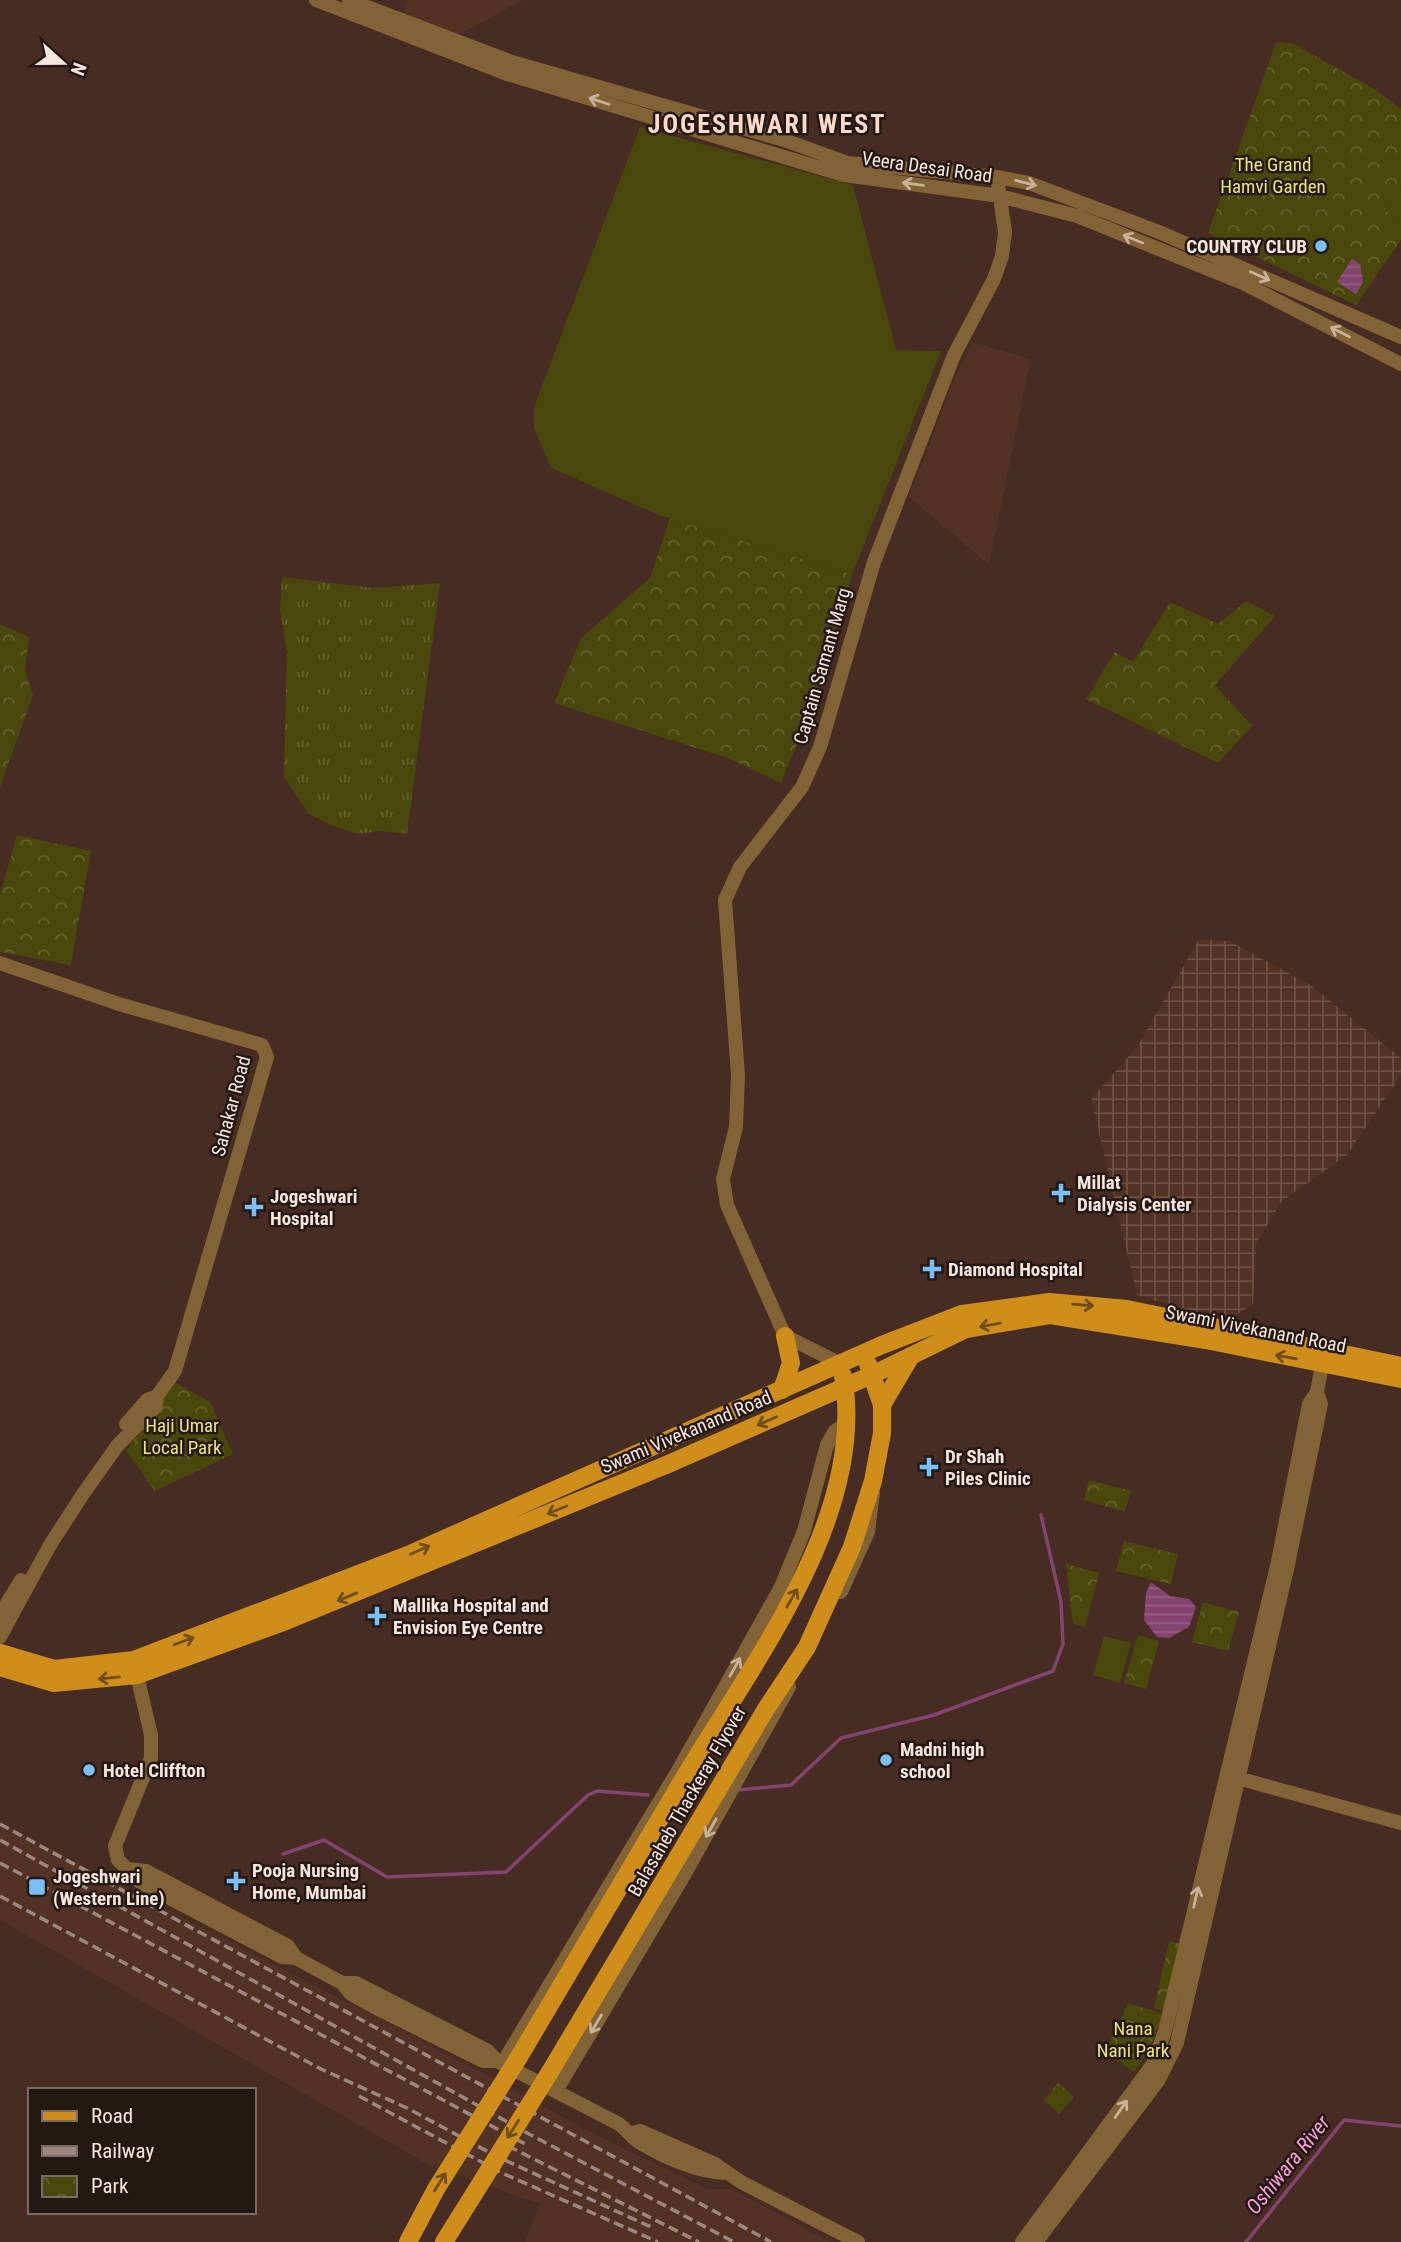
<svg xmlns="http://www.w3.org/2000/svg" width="1401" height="2242" font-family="'Roboto Condensed',sans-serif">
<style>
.built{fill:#523224}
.industrial{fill:url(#industrial-grid)}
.grass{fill:url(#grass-tufts)}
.park{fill:url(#park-crowns)}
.pitch{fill:#4a470c}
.water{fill:url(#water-rules)}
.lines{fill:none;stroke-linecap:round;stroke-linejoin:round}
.stream{stroke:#844471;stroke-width:3.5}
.tertiary{stroke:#826335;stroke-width:14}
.primary{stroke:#cf8e1a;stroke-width:18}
.rail{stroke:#9c877e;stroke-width:3.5;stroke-dasharray:10 5;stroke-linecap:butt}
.primary-bridge{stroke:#cf8e1a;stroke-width:18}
.oneway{stroke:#c8b29b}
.oneway2{stroke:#714d16}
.poi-dot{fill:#79bff8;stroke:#241813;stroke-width:2.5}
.labels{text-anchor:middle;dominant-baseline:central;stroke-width:5;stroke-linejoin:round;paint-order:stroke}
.park-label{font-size:19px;fill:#eae574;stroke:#241813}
.street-label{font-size:19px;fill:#f7e6df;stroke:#241813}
.poi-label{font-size:19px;font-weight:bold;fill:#f7e6df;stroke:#241813;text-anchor:start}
.water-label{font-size:21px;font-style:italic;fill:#fa9ddc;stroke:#241813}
.district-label{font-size:26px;font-weight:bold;letter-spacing:2px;fill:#fbd9cb;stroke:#241813}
</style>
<defs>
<pattern id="industrial-grid" width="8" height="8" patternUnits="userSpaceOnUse" patternTransform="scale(1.75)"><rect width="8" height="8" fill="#523224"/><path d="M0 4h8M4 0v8" fill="none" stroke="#6c5043"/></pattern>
<pattern id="grass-tufts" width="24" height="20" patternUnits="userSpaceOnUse" patternTransform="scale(1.75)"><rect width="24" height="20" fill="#4a470c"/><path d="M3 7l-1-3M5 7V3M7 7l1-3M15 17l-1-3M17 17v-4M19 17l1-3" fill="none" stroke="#65622f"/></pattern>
<pattern id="park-crowns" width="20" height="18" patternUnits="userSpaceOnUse" patternTransform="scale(1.75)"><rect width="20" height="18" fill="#4a470c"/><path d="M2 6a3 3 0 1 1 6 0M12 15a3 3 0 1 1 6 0" fill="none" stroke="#65622f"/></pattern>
<pattern id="water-rules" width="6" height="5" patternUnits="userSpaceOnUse" patternTransform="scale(1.75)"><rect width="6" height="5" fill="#844471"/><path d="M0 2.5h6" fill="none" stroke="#965f85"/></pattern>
</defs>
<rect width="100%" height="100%" fill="#462c22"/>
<path class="built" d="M 408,0 L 523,0 L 449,40 L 401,15 Z
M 973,342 L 1031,359 L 989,565 L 909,497 L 956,376 Z
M 0,1822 L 483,2073 L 583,2128 L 707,2189 L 732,2189 L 831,2242 L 525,2242 L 540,2204 L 427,2164 L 0,1920 Z"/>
<path class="industrial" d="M 1199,939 L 1229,941 L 1309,984 L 1401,1058 L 1401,1075 L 1347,1155 L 1282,1201 L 1256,1244 L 1253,1304 L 1226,1322 L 1137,1295 L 1091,1099 L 1137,1047 Z"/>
<path class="grass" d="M 282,577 L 373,588 L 440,583 L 407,834 L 379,831 L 358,834 L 333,826 L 309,814 L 284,777 L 287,653 L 280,609 Z"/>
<path class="park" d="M 1282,42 L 1294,44 L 1376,90 L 1401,109 L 1401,240 L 1356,305 L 1208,233 L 1276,43 Z
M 670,517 L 852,575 L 812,708 L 781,783 L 728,758 L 554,703 L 581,638 L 650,578 Z
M 1246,601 L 1275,616 L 1215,685 L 1252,726 L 1218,763 L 1086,699 L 1115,652 L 1133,662 L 1170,602 L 1218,624 Z
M 0,624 L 29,637 L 25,671 L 33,695 L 0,787 Z
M 17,835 L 91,851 L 71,965 L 0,952 L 0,895 Z
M 174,1382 L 210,1402 L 233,1454 L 155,1491 L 126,1451 Z
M 1089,1480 L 1131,1491 L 1125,1512 L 1084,1500 Z
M 1124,1541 L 1178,1554 L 1171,1584 L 1116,1571 Z
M 1066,1564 L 1099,1573 L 1085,1627 L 1073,1623 Z
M 1203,1602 L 1239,1612 L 1228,1651 L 1192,1642 Z
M 1138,1635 L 1159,1641 L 1146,1689 L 1124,1683 Z
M 1169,1941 L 1189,1946 L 1173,2013 L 1154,2008 Z
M 1128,2003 L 1163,2014 L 1150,2048 L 1134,2072 L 1105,2052 Z
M 1058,2083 L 1074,2097 L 1059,2114 L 1044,2100 Z"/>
<path class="pitch" d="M 640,127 L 853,185 L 896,350 L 941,351 L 852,575 L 659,515 L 551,468 L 534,428 L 534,407 Z
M 1401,184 L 1401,223 L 1382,208 Z
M 1104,1636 L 1131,1643 L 1120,1683 L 1093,1675 Z"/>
<path class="water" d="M 1352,259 L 1360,264 L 1363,282 L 1356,294 L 1337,282 Z
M 1151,1582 L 1170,1596 L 1189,1599 L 1196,1607 L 1189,1627 L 1169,1638 L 1157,1637 L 1144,1620 L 1146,1593 Z"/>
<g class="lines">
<path class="stream" d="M 739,1790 L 791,1785 L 841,1738 L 934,1715 L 1053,1671 L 1063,1644 L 1061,1602 L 1041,1515
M 283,1854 L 324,1840 L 387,1877 L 506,1872 L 588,1795 L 597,1791 L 648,1795
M 1246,2242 L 1344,2120 L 1401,2126"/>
<path class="tertiary" d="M 316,0 L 507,74 L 844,175 L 1000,196 L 1077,216 L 1243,283 L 1401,364
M 349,0 L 512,62 L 784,140 L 848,163 L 997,177 L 1029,183 L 1159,232 L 1401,337
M 0,963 L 119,1004 L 262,1045 L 267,1057 L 175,1371 L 157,1396 L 156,1406 L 117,1446 L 83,1494 L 50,1545 L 0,1637
M 841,1364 L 785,1336 L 727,1205 L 723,1179 L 736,1127 L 738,1075 L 725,900 L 740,867 L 802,787 L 820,747 L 874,562 L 954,355 L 994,279 L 1002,256 L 1005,232 L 997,177
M 126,1424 L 147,1400 L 157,1396
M 841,1592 L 868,1532 L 873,1493
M 0,1615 L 21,1580
M 135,1667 L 151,1735 L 151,1758 L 115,1846 L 118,1860 L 141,1883 L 282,1957 L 296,1958 L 342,1983 L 351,1994 L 374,2007 L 483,2061 L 497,2061
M 1230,1776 L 1401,1823
M 128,1869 L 146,1871 L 288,1946 L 296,1958
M 342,1983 L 356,1983 L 488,2051 L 497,2061 L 619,2124 C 627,2130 632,2138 639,2142 C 663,2157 697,2172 725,2173
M 502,2064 L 679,1769 L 781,1587 L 804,1531 L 827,1445 L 835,1431 L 846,1424
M 556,2091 L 683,1877 L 789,1687
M 632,2133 L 640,2131 L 715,2164 L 741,2182 L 858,2242
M 1022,2242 L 1153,2064 L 1165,2031 L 1277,1566 L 1309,1404 L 1317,1392 L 1324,1354
M 1036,2242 L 1158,2081 L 1177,2043 L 1287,1569 L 1321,1404 L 1317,1392"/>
<path class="primary" d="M 782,1390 L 791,1363 L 785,1336
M 882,1405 L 911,1356
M 0,1653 L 54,1669 L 134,1660 L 408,1555 L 882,1345 L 962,1314 L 1049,1302 L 1127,1309 L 1401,1366
M 0,1667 L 54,1683 L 137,1675 L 286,1621 L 666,1465 L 874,1374 L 966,1329 L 1050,1315 L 1206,1340 L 1401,1379
M 519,2057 C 574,1964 629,1871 684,1778 C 752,1664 868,1515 843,1376
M 550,2072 L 766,1709 L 807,1647 L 852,1547 L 873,1481 L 882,1433 L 882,1405 L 868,1364"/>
<path class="rail" d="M 0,1824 L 771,2242
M 0,1840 L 529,2134 L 734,2242
M 0,1863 L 529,2146
M 0,1896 L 321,2069 L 407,2108 L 498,2157 L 651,2227
M 359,2096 L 502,2173 L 658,2242
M 508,2146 L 699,2242"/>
<path class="primary-bridge" d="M 408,2242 L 436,2189 L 519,2057
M 444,2242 L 550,2072"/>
</g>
<defs><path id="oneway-shaft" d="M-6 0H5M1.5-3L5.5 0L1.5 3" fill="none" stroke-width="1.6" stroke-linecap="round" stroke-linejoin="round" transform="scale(1.75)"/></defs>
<g class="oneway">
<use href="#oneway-shaft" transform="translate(599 101) rotate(-162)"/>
<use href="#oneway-shaft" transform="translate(1026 183) rotate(14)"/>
<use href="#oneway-shaft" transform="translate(913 184) rotate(-172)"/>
<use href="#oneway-shaft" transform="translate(1133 239) rotate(-158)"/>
<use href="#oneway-shaft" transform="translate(1260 276) rotate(24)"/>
<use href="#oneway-shaft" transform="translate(1340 332) rotate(-153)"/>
<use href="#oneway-shaft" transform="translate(735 1667) rotate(-61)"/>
<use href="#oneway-shaft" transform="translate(711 1828) rotate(119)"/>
<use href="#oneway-shaft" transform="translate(1196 1897) rotate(-77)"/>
<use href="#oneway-shaft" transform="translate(596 2024) rotate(121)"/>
<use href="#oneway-shaft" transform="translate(1121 2109) rotate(-55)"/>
</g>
<g class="oneway2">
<use href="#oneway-shaft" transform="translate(1083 1305) rotate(5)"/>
<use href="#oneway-shaft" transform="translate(990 1325) rotate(170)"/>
<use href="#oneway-shaft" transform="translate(1286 1357) rotate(-170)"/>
<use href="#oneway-shaft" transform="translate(767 1421) rotate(156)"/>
<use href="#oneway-shaft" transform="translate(557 1510) rotate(158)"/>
<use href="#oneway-shaft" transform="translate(420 1550) rotate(-24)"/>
<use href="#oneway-shaft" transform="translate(347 1597) rotate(157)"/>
<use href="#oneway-shaft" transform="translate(792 1598) rotate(-60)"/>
<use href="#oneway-shaft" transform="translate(184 1641) rotate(-21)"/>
<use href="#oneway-shaft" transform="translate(109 1678) rotate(174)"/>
<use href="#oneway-shaft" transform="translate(513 2129) rotate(123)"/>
<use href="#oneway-shaft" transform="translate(440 2182) rotate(-58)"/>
</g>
<g class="poi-dot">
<circle cx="1321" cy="246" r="7"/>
<path d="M1057.5 1182.5h7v7h7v7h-7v7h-7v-7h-7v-7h7z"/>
<path d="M250.5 1196.5h7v7h7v7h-7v7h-7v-7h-7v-7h7z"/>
<path d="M928.5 1258.5h7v7h7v7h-7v7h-7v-7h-7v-7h7z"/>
<path d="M925.5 1456.5h7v7h7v7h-7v7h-7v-7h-7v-7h7z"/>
<path d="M373.5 1605.5h7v7h7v7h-7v7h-7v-7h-7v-7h7z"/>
<circle cx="886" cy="1760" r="7"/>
<circle cx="89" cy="1770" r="7"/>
<path d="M232.5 1870.5h7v7h7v7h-7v7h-7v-7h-7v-7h7z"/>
<rect x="28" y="1878" width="18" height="18" rx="3.5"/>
</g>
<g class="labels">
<g class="park-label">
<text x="1273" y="164">The Grand<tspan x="1273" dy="22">Hamvi Garden</tspan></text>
<text x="182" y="1425">Haji Umar<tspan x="182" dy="22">Local Park</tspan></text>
<text x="1133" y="2028">Nana<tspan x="1133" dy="22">Nani Park</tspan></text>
</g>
<g class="street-label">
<text transform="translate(927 167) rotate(8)">Veera Desai Road</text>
<text transform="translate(822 666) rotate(-74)">Captain Samant Marg</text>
<text transform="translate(231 1106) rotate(-75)">Sahakar Road</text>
<text transform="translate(1256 1329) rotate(11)">Swami Vivekanand Road</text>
<text transform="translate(686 1432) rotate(-23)">Swami Vivekanand Road</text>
<text transform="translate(687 1801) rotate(-60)">Balasaheb Thackeray Flyover</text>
</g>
<g class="poi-label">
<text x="1307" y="246" text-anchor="end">COUNTRY CLUB</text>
<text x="1077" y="1182">Millat<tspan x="1077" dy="22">Dialysis Center</tspan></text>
<text x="270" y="1196">Jogeshwari<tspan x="270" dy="22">Hospital</tspan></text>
<text x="948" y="1269">Diamond Hospital</text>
<text x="945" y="1456">Dr Shah<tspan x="945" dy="22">Piles Clinic</tspan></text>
<text x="393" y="1605">Mallika Hospital and<tspan x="393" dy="22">Envision Eye Centre</tspan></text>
<text x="900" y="1749">Madni high<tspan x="900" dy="22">school</tspan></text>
<text x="103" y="1770">Hotel Cliffton</text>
<text x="252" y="1870">Pooja Nursing<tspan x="252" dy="22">Home, Mumbai</tspan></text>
<text x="53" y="1876">Jogeshwari<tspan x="53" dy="22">(Western Line)</tspan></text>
</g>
<g class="water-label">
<text transform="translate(1288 2165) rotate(-51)">Oshiwara River</text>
</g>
<g class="district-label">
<text x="767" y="124">JOGESHWARI WEST</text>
</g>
</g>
<rect x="28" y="2088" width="228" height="126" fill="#241813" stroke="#786a65" stroke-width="2"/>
<rect x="42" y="2111" width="35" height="10" fill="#cf8e1a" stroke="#786a65" stroke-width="2"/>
<text x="91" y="2123" font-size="21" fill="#f7e6df">Road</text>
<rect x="42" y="2146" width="35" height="10" fill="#9c877e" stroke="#786a65" stroke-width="2"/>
<text x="91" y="2158" font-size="21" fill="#f7e6df">Railway</text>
<rect x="42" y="2176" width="35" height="21" fill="url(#park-crowns)" stroke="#786a65" stroke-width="2"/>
<text x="91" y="2193" font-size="21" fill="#f7e6df">Park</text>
<g transform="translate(63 63) rotate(111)" stroke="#241813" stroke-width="5" paint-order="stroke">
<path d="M0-5L12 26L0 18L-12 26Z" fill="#f7e6df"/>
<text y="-10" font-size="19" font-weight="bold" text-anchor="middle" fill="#f7e6df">N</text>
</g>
</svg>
